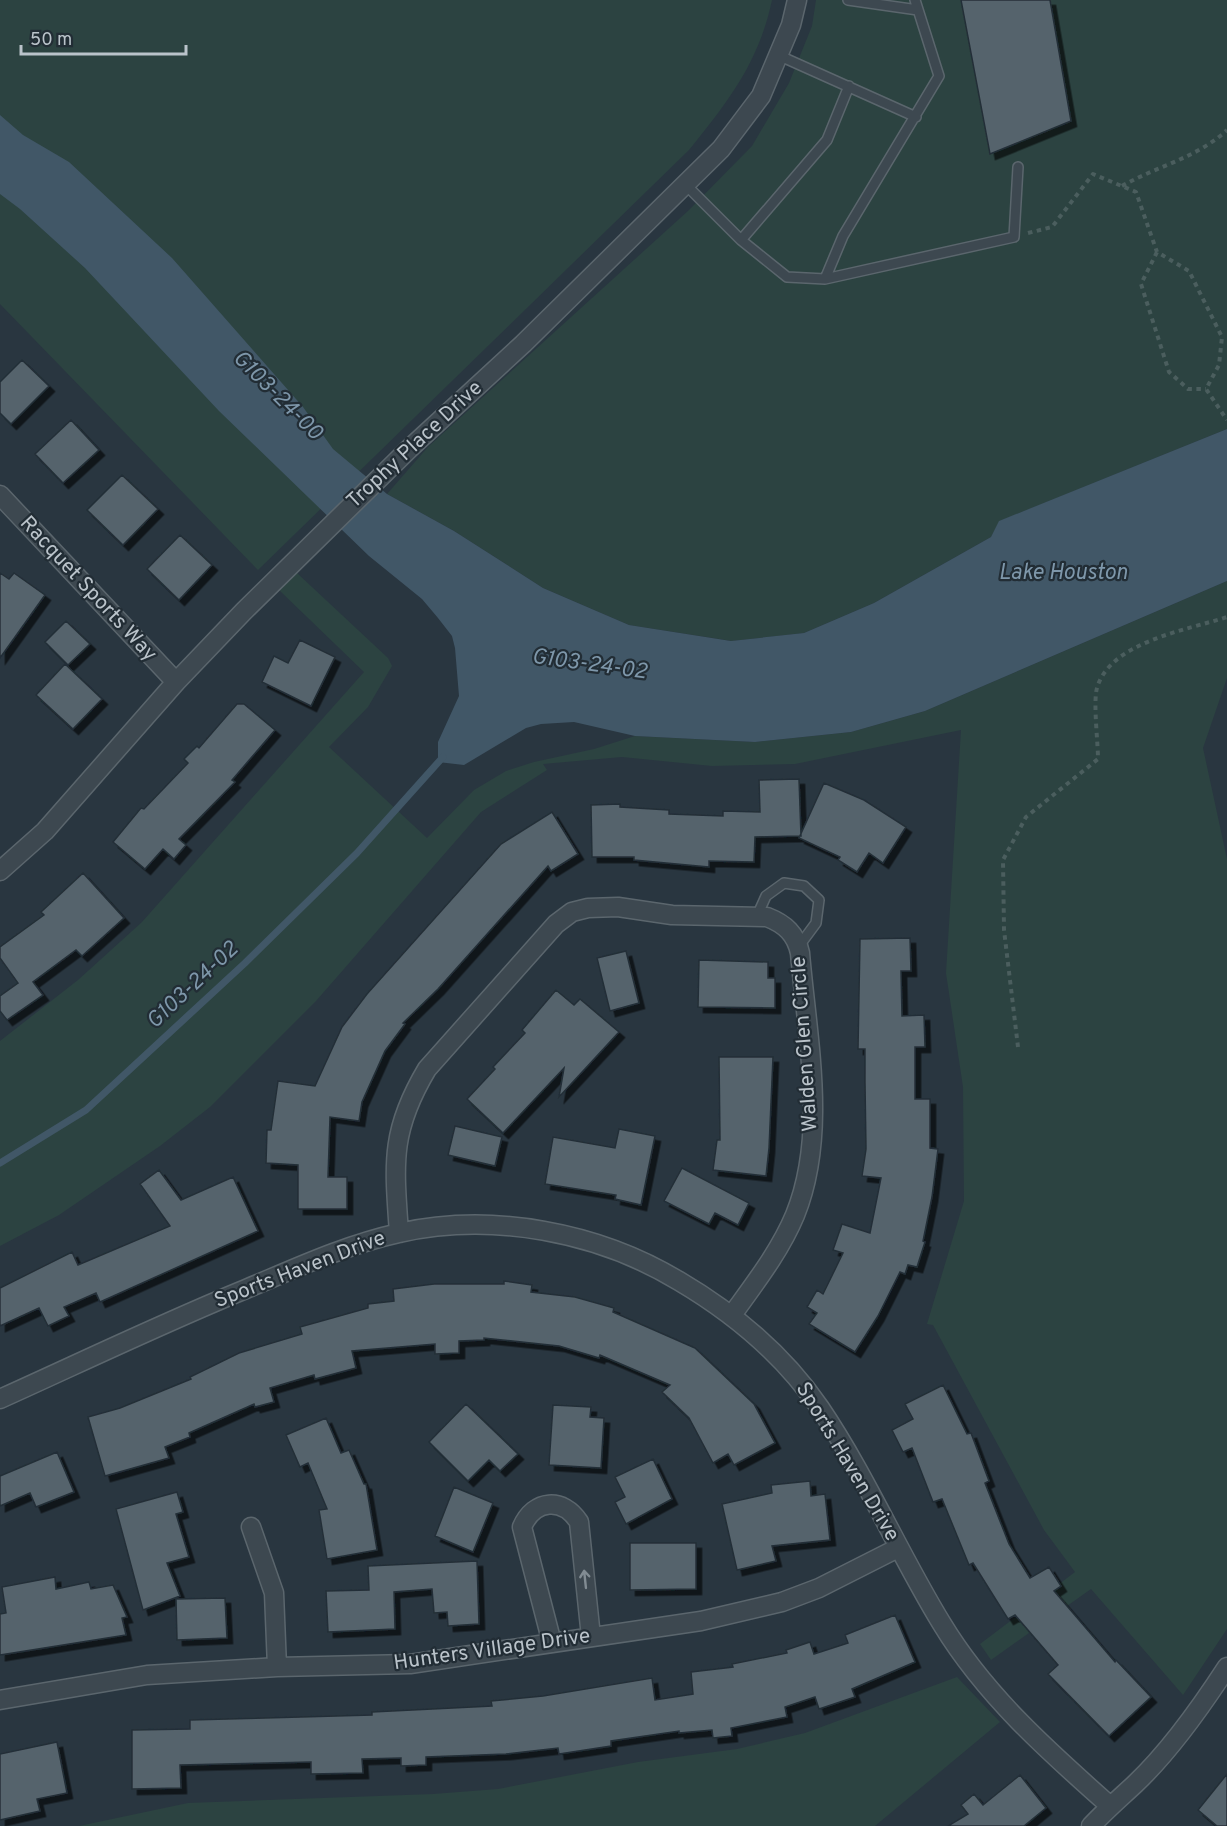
<svg xmlns="http://www.w3.org/2000/svg" width="1227" height="1826" font-family="Overpass,sans-serif">
<style>
.green{fill:#2c4341}
.water{fill:#415767}
.lines{fill:none;stroke-linecap:round;stroke-linejoin:round}
.stream{stroke:#415767;stroke-width:7}
.building{fill:#55636c;stroke:#242f37;stroke-width:1.5;filter:url(#shadow)}
.lane-casing{stroke:#5b666d;stroke-width:12}
.street-casing{stroke:#5b666d;stroke-width:21}
.path{stroke:#4b5e5e;stroke-width:4;stroke-dasharray:4.5 4.5;stroke-linecap:butt}
.lane{stroke:#3d4850;stroke-width:9}
.street{stroke:#3d4850;stroke-width:18}
.oneway{stroke:#828c93}
.labels{text-anchor:middle;dominant-baseline:central;stroke-width:4.5;stroke-linejoin:round;paint-order:stroke}
.street-label{font-size:21px;fill:#bac3ca;stroke:#222d35}
.water-label{font-size:22px;font-style:italic;fill:#7e97aa;stroke:#222d35}
</style>
<defs>
<filter id="shadow"><feDropShadow dx="5.5" dy="5.5" stdDeviation="0" flood-color="#0009"/></filter>
</defs>
<rect width="100%" height="100%" fill="#293640"/>
<path class="green" d="M 0,0 L 772,0 C 759,62 728,102 689,150 L 258,570 L 0,304 Z
M 816,0 L 1227,0 L 1227,429 L 1000,521 L 991,537 L 874,603 L 804,633 L 732,641 L 629,625 L 543,588 L 454,531 L 387,494 L 428,447 L 689,210 L 752,146 L 789,83 L 812,26 Z
M 297,573 L 388,658 L 392,666 L 368,707 L 329,747 L 427,838 L 474,790 L 506,771 L 534,762 L 594,749 L 635,736 L 755,742 L 851,732 L 925,711 L 1227,581 L 1227,678 L 1203,748 L 1227,859 L 1227,1629 L 1183,1695 L 1091,1589 L 991,1660 L 980,1644 L 1075,1572 L 1044,1530 L 933,1325 L 927,1324 L 964,1201 L 963,1087 L 946,973 L 961,730 L 795,764 L 712,766 L 622,757 L 543,764 L 547,770 L 481,812 L 316,1001 L 210,1107 L 160,1146 L 59,1215 L 0,1246 L 0,1041 L 78,980 L 142,922 L 364,672 L 279,590 Z
M 957,1677 L 1000,1722 L 875,1826 L 79,1826 L 188,1803 L 433,1794 L 498,1789 L 638,1762 L 737,1749 L 805,1733 Z"/>
<path class="water" d="M 0,115 L 23,135 L 69,162 L 172,258 L 303,407 L 333,449 L 387,494 L 454,531 L 543,588 L 629,625 L 731,641 L 804,633 L 874,603 L 991,537 L 999,521 L 1227,429 L 1227,581 L 925,711 L 851,732 L 755,742 L 635,736 L 574,722 L 541,724 L 526,728 L 464,765 L 438,762 L 438,742 L 459,696 L 455,648 L 452,636 L 438,618 L 422,599 L 369,556 L 219,411 L 85,268 L 20,209 L 0,194 Z"/>
<g class="lines">
<path class="stream" d="M 0,1163 L 86,1110 L 245,963 L 357,853 L 443,757"/>
</g>
<path class="building" d="M 961,0 L 1050,0 L 1071,121 L 990,154 Z
M 22,360 L 49,386 L 11,424 L 0,413 L 0,382 Z
M 71,420 L 99,450 L 63,483 L 35,454 Z
M 122,475 L 158,509 L 123,545 L 87,510 Z
M 180,535 L 212,565 L 179,600 L 147,569 Z
M 0,573 L 9,579 L 14,573 L 45,595 L 0,658 Z
M 66,621 L 90,644 L 68,665 L 45,642 Z
M 300,640 L 335,657 L 311,706 L 262,682 L 274,656 L 288,663 Z
M 65,664 L 102,699 L 73,729 L 36,695 Z
M 237,704 L 244,704 L 275,730 L 232,780 L 235,782 L 179,839 L 186,845 L 174,859 L 163,849 L 145,869 L 113,842 L 141,808 L 144,809 L 188,763 L 184,759 L 197,746 L 199,748 Z
M 799,779 L 801,836 L 755,837 L 754,862 L 709,861 L 709,867 L 634,860 L 634,857 L 592,857 L 591,805 L 620,804 L 620,807 L 669,810 L 669,814 L 723,816 L 723,811 L 760,812 L 759,780 Z
M 824,783 L 864,800 L 906,827 L 883,863 L 869,853 L 857,872 L 838,860 L 840,857 L 799,838 Z
M 552,812 L 578,854 L 551,871 L 548,866 L 438,989 L 403,1023 L 405,1024 L 385,1051 L 362,1102 L 359,1121 L 330,1117 L 328,1177 L 347,1177 L 347,1209 L 298,1209 L 298,1165 L 266,1163 L 267,1130 L 271,1130 L 278,1081 L 315,1086 L 342,1027 L 367,994 L 501,844 Z
M 83,873 L 124,918 L 82,956 L 76,950 L 33,982 L 43,995 L 7,1020 L 0,1011 L 0,996 L 18,983 L 0,958 L 0,947 L 44,915 L 41,912 Z
M 910,938 L 911,971 L 901,971 L 902,1016 L 924,1015 L 925,1047 L 915,1047 L 915,1099 L 930,1099 L 930,1148 L 938,1149 L 932,1197 L 923,1241 L 925,1242 L 917,1267 L 908,1265 L 905,1274 L 900,1272 L 878,1316 L 855,1352 L 809,1324 L 817,1313 L 807,1307 L 817,1290 L 823,1294 L 843,1253 L 833,1250 L 842,1224 L 870,1233 L 881,1178 L 862,1176 L 866,1149 L 865,1083 L 865,1049 L 858,1049 L 860,939 Z
M 626,951 L 639,1003 L 610,1011 L 597,958 Z
M 699,960 L 768,962 L 768,978 L 775,978 L 775,1008 L 698,1007 Z
M 556,990 L 574,1005 L 580,999 L 619,1032 L 559,1097 L 564,1068 L 503,1133 L 467,1099 L 495,1069 L 493,1067 L 525,1033 L 522,1030 Z
M 719,1057 L 773,1057 L 769,1148 L 766,1176 L 713,1170 L 717,1140 L 720,1140 Z
M 455,1126 L 502,1137 L 495,1166 L 448,1155 Z
M 619,1129 L 655,1136 L 641,1205 L 615,1199 L 616,1195 L 545,1184 L 553,1137 L 615,1148 Z
M 682,1168 L 749,1203 L 738,1225 L 715,1213 L 709,1224 L 664,1201 Z
M 159,1170 L 181,1200 L 233,1177 L 258,1231 L 100,1302 L 96,1293 L 64,1307 L 69,1316 L 48,1326 L 39,1308 L 0,1326 L 0,1288 L 72,1252 L 78,1265 L 170,1226 L 140,1184 Z
M 504,1281 L 532,1285 L 531,1292 L 575,1297 L 614,1308 L 613,1312 L 695,1348 L 754,1404 L 775,1443 L 734,1465 L 728,1454 L 713,1463 L 689,1418 L 662,1392 L 670,1385 L 600,1355 L 599,1358 L 559,1346 L 484,1338 L 484,1340 L 459,1341 L 459,1353 L 435,1354 L 435,1344 L 352,1351 L 356,1368 L 315,1379 L 314,1375 L 270,1388 L 274,1402 L 255,1407 L 254,1404 L 189,1433 L 190,1437 L 165,1447 L 169,1458 L 105,1476 L 88,1417 L 120,1408 L 191,1379 L 190,1377 L 239,1353 L 302,1334 L 300,1327 L 368,1308 L 368,1304 L 394,1301 L 393,1289 L 434,1284 L 504,1284 Z
M 943,1385 L 967,1434 L 971,1433 L 989,1481 L 985,1483 L 1009,1544 L 1030,1578 L 1049,1567 L 1061,1586 L 1054,1591 L 1115,1662 L 1116,1660 L 1151,1697 L 1109,1736 L 1048,1674 L 1058,1665 L 1015,1615 L 1008,1619 L 973,1563 L 969,1565 L 942,1499 L 933,1502 L 912,1448 L 903,1452 L 892,1430 L 913,1419 L 905,1404 Z
M 466,1404 L 518,1454 L 500,1471 L 489,1460 L 468,1481 L 429,1442 Z
M 553,1405 L 591,1407 L 590,1417 L 604,1418 L 601,1468 L 549,1465 Z
M 326,1418 L 341,1453 L 349,1450 L 364,1484 L 366,1484 L 377,1550 L 327,1559 L 319,1510 L 327,1509 L 308,1463 L 300,1467 L 286,1435 Z
M 57,1452 L 74,1492 L 36,1507 L 30,1493 L 0,1506 L 0,1476 Z
M 653,1459 L 672,1499 L 626,1524 L 615,1502 L 625,1497 L 615,1477 Z
M 810,1481 L 811,1496 L 825,1494 L 830,1540 L 772,1546 L 776,1561 L 737,1570 L 722,1504 L 772,1493 L 771,1485 Z
M 454,1487 L 493,1503 L 473,1552 L 435,1536 Z
M 177,1492 L 183,1512 L 176,1514 L 189,1557 L 167,1563 L 180,1596 L 143,1610 L 116,1509 Z
M 630,1543 L 696,1543 L 696,1589 L 630,1590 Z
M 477,1561 L 479,1624 L 448,1626 L 447,1612 L 434,1613 L 432,1589 L 394,1592 L 395,1629 L 328,1632 L 326,1591 L 369,1590 L 368,1566 Z
M 55,1577 L 56,1589 L 89,1582 L 91,1589 L 113,1585 L 127,1617 L 122,1618 L 126,1635 L 0,1655 L 0,1614 L 6,1613 L 2,1587 Z
M 225,1598 L 227,1638 L 177,1640 L 176,1599 Z
M 895,1615 L 915,1662 L 852,1689 L 855,1697 L 819,1709 L 815,1697 L 785,1707 L 787,1717 L 731,1728 L 732,1736 L 713,1738 L 712,1730 L 679,1733 L 679,1731 L 611,1741 L 611,1746 L 559,1754 L 558,1748 L 506,1754 L 426,1757 L 426,1765 L 401,1766 L 401,1758 L 362,1759 L 363,1773 L 311,1774 L 311,1762 L 180,1765 L 181,1788 L 132,1789 L 132,1730 L 190,1729 L 190,1720 L 372,1715 L 372,1712 L 492,1706 L 491,1701 L 543,1696 L 652,1678 L 655,1700 L 693,1694 L 691,1672 L 733,1667 L 732,1664 L 787,1653 L 786,1650 L 810,1642 L 814,1654 L 848,1643 L 845,1635 Z
M 57,1742 L 67,1793 L 37,1799 L 40,1811 L 0,1820 L 0,1754 Z
M 1227,1774 L 1227,1826 L 1217,1826 L 1198,1810 Z
M 1020,1775 L 1046,1808 L 1024,1826 L 948,1826 L 968,1814 L 961,1805 L 974,1794 L 983,1805 Z"/>
<g class="lines">
<defs>
<path id="lane" d="M 848,0 L 918,10
M 780,56 L 916,117
M 685,184 L 741,240 L 787,277 L 825,279 L 1014,237 L 1018,167
M 741,240 L 827,140 L 849,86
M 825,279 L 843,236 L 939,76 L 915,0
M 757,916 L 766,896 L 784,883 L 804,886 L 819,900 L 816,923 L 799,946"/>
<path id="street" d="M 0,495 L 176,682
M 0,871 L 45,831 L 176,682 L 244,611 L 409,449 L 523,344 L 721,149 L 761,96 L 791,25 L 797,0
M 399,1233 C 394,1163 390,1131 427,1069 L 556,924 L 572,912 L 588,908 L 618,907 L 672,915 L 767,917 C 785,924 796,934 800,953 C 807,1037 828,1134 795,1215 C 780,1251 755,1283 732,1315
M 0,1399 C 82,1362 163,1323 246,1289 C 296,1268 345,1245 399,1233 C 492,1212 598,1232 679,1281 C 735,1314 783,1354 820,1408 C 866,1476 899,1554 942,1624 C 985,1695 1048,1751 1109,1805
M 251,1527 L 274,1593 L 277,1667
M 552,1643 L 522,1527 C 534,1499 563,1497 579,1522 L 591,1637
M 0,1700 L 147,1675 L 277,1667 L 410,1664 L 701,1621 L 782,1602 L 819,1588 L 898,1548
M 1091,1826 C 1105,1811 1120,1798 1135,1784 C 1170,1751 1201,1707 1227,1667"/>
</defs>
<use href="#lane" class="lane-casing"/>
<use href="#street" class="street-casing"/>
<path class="path" d="M 1122,186 C 1157,166 1197,158 1227,130
M 1028,233 L 1052,227 L 1093,174 L 1136,192 L 1157,252 L 1189,271 L 1222,337 L 1219,365 L 1206,389 L 1227,420
M 1157,252 L 1141,284 L 1169,372 L 1188,389 L 1206,389
M 1018,1047 L 1004,930 L 1003,860 L 1026,817 L 1098,759 C 1098,742 1093,702 1097,688 C 1110,642 1187,630 1227,617"/>
<use href="#lane" class="lane"/>
<use href="#street" class="street"/>
</g>
<defs><path id="oneway-shaft" d="M-6 0H5M1.5-3L5.5 0L1.5 3" fill="none" stroke-width="1.6" stroke-linecap="round" stroke-linejoin="round" transform="scale(1.5)"/></defs>
<use class="oneway" href="#oneway-shaft" transform="translate(585 1579) rotate(-96)"/>
<g class="labels">
<g class="street-label">
<text transform="translate(415 445) rotate(-43)">Trophy Place Drive</text>
<text transform="translate(88 589) rotate(47)">Racquet Sports Way</text>
<text transform="translate(805 1044) rotate(-94)">Walden Glen Circle</text>
<text transform="translate(300 1270) rotate(-21)">Sports Haven Drive</text>
<text transform="translate(847 1462) rotate(59)">Sports Haven Drive</text>
<text transform="translate(492 1650) rotate(-8)">Hunters Village Drive</text>
</g>
<g class="water-label">
<text transform="translate(277 396) rotate(45)">G103-24-00</text>
<text x="1063" y="573">Lake Houston</text>
<text transform="translate(589 665) rotate(8)">G103-24-02</text>
<text transform="translate(193 986) rotate(-43)">G103-24-02</text>
</g>
</g>
<path d="M21 45v9h165v-9" fill="none" stroke="#bac3ca" stroke-width="3"/>
<text x="30" y="45" font-size="18" fill="#bac3ca" stroke="#222d35" stroke-width="4.5" paint-order="stroke">50 m</text>
</svg>
